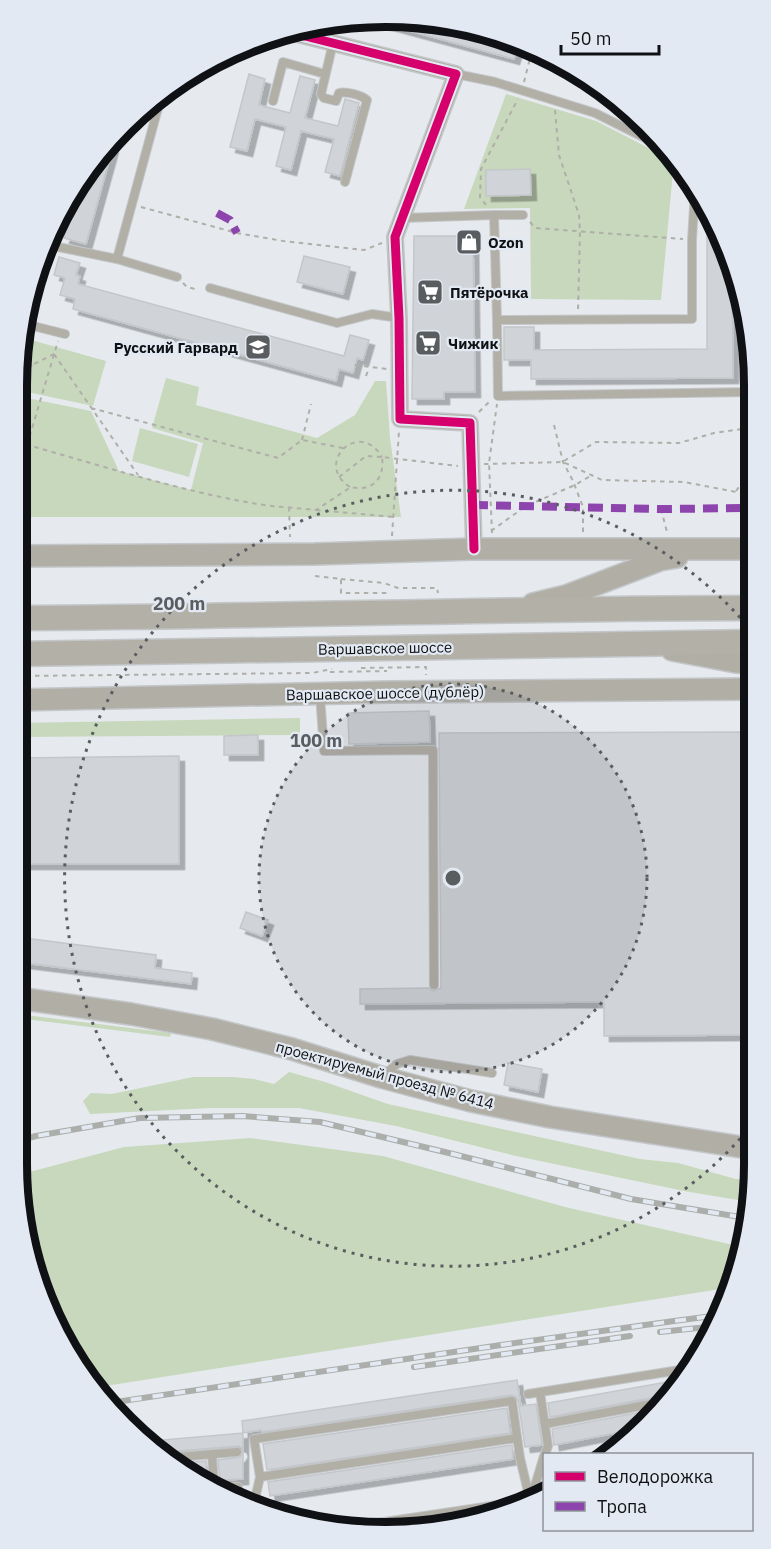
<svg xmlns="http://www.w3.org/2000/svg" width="771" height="1549" font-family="'IBM Plex Sans',sans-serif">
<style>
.green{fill:#c8d8bc}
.building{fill:#d0d3d7;stroke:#c4c7ca;stroke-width:1.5;filter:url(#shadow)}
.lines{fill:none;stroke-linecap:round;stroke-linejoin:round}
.lane-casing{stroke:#c4c7ca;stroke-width:10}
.street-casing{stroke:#c4c7ca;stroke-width:18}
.secondary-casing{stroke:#c4c7ca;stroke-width:24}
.primary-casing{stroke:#c4c7ca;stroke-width:27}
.path{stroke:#b0aea9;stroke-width:2;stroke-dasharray:4.5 4.5;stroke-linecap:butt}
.lane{stroke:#b1afa6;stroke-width:8}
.street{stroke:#b1afa6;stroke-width:15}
.secondary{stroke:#b0aea5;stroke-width:21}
.primary{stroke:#b3b0a7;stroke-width:24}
.rail-casing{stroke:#acaeab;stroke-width:6}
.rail{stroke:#e3e9f2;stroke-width:4;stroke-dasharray:11;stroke-linecap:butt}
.quiet{stroke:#8e44ad;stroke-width:8;stroke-dasharray:15 8;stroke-linecap:butt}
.cycleway-casing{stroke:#e3e9f2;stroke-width:13}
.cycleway{stroke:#d6006c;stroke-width:9}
.ring{fill:none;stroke:#5a5d60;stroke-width:3;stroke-dasharray:3 6}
.labels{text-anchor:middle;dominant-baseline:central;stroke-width:4.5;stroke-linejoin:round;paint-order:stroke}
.poi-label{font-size:15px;font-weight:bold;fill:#0f1114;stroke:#e3e9f2;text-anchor:start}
.street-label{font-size:15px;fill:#0f1114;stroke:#e3e9f2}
.rim{fill:none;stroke:#0f1114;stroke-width:8}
.centre{fill:#5a5d60;stroke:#e3e9f2;stroke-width:3}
.ring-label{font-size:18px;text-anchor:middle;font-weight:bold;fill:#5a5d60;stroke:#e3e9f2;stroke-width:4.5;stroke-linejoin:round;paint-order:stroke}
</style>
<defs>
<filter id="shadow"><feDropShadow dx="5.5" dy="5.5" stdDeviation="0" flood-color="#0004"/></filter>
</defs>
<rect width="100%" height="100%" fill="#e6eaee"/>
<path class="green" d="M 506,94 L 596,121 L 674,161 L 661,300 L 531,299 L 530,208 L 464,209 Z
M 24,338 L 106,361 L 93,406 L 18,390 L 21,360 L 18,359 Z
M 166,378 L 199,387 L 196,405 L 317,438 L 355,415 L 375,381 L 386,381 L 390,438 L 401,517 L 17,517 L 17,396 L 91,411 L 119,471 L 191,490 L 203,443 L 152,428 Z
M 140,428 L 198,444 L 189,477 L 132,461 Z
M 300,718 L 300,735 L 17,737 L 17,723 Z
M 17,1014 L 171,1033 L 170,1037 L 17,1018 Z
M 289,1072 L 325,1082 L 388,1104 L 640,1159 L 678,1163 L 736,1179 L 754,1179 L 754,1187 L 750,1202 L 684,1191 L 516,1156 L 396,1126 L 299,1108 L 211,1108 L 90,1114 L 83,1101 L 91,1093 L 112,1094 L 193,1077 L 233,1077 L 254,1079 L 274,1084 Z
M 250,1138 L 383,1156 L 565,1207 L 738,1246 L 727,1288 L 93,1388 L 36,1282 L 18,1175 L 124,1147 Z"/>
<path class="building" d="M 409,17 L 518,46 L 514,59 L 377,22 Z
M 249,74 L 265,79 L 259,105 L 290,113 L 300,76 L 315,80 L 305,118 L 338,126 L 345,99 L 359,103 L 340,176 L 325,172 L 334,139 L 301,131 L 291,170 L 276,166 L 286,127 L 255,119 L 247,151 L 230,147 Z
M 113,147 L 86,244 L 64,238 L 75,196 Z
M 530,169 L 531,195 L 486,196 L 486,170 Z
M 707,233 L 720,233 L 726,244 L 732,266 L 733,378 L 531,379 L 531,360 L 504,360 L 504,327 L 534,327 L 534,350 L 707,349 Z
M 414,236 L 473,236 L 475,392 L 444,392 L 444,399 L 412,399 Z
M 304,256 L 350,267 L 343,294 L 297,282 Z
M 59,257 L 80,263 L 76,275 L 80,276 L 78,284 L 344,356 L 350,335 L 369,340 L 363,360 L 357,358 L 353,373 L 339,369 L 336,381 L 73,309 L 75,299 L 60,295 L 65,278 L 54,275 Z
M 429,711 L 430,742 L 349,744 L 348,713 Z
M 752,732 L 753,1006 L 746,1006 L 746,1035 L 604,1036 L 604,1002 L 360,1004 L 360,989 L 429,988 L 433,991 L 441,988 L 439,733 Z
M 258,735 L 258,755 L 224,755 L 224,736 Z
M 179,756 L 179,864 L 17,864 L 17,758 Z
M 246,912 L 268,920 L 262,936 L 240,928 Z
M 17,937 L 156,955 L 155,968 L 192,973 L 191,984 L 17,962 Z
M 508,1063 L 542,1069 L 538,1092 L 504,1085 Z
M 517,1380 L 521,1406 L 536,1404 L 542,1445 L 525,1447 L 518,1400 L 516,1397 L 512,1395 L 262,1432 L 261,1430 L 243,1433 L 242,1421 Z
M 678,1380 L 666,1397 L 661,1396 L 550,1417 L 548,1403 Z
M 507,1408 L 510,1433 L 267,1470 L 263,1444 Z
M 657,1409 L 646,1425 L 641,1428 L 554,1445 L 552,1429 Z
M 243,1433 L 243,1479 L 220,1480 L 218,1460 L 240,1457 L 243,1452 L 242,1448 L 239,1446 L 166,1452 L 163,1454 L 150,1441 Z
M 512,1445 L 513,1459 L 270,1496 L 268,1482 Z
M 206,1461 L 208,1481 L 181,1470 L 173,1463 Z"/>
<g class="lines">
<defs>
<path id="lane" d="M 333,43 L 321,94 L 324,98 L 336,101 L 339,93 C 346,91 361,95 367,100 L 345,182
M 456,74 L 495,82 L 595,113 L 657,144 L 662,144
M 157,100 L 158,108 L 117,259 L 177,277
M 273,101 L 283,62 L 325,74
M 695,191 L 694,207 L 705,208
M 494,215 L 523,215
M 402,218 L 494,215 L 497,320 L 498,396 L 751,392
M 48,245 L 117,259
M 210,288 L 337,323 L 372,314 L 399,318
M 497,320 L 692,319 L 692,240 L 694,207
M 28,322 L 29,325 L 65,334
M 320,695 L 324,751 L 433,750 L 434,985
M 385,1074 L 397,1064 L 410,1060 L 492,1073
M 540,1392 L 548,1446 L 545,1454
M 528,1394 L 686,1369
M 545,1424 L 662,1402
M 212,1454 L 214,1484
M 167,1458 L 237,1452
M 260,1477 L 517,1438
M 223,1488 L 238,1487
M 531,1499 L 544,1456
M 253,1500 L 255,1499 L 260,1477 L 254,1439 L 512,1401 L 520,1458 L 530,1500
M 351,1527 L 531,1500"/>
<path id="street" d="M 293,33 L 456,74 L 395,237 L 399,318 L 400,419 L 470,423 L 474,549"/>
<path id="secondary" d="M 17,556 L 315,554 L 474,549 L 752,549
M 533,604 L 566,596 L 660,560 L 677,557
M 672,650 L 736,662 L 752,663
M 17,700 L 389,692 L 752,689
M 17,998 L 131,1014 L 212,1029 L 292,1049 L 381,1077 L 471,1101 L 550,1117 L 754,1149"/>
<path id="primary" d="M 17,618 C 262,617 507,608 752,608
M 17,654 L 752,642"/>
</defs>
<use href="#lane" class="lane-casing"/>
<use href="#street" class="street-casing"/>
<use href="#secondary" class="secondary-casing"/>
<use href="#primary" class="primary-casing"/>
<path class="path" d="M 524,82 L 532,50
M 555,110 L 559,155 L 579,215 L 580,231 L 578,311
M 486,205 L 480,197 L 481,169 L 518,99
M 141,207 L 237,233 L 283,241 L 364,250 L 382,243
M 530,222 L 535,228 L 683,239
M 183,283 L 187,287 L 199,290
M 54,354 L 138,475
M 17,361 L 32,365 L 54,354
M 355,365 L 387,369
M 366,376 L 369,368
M 17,380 L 32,365
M 751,402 L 748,460 L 752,480
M 91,408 L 278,458 L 302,440 L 343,448
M 479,412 L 490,401
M 554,425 L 563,462 L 573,481 L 583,507 L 583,532
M 302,440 L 311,404
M 17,442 C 96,464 176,490 257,504 C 277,507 297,508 316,510 L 351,487 C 372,492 385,479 382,457 L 458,466
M 27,445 L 58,341
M 564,461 L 596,442 L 679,443 L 714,433 L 749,428
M 484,464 L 563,462 L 602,480 L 684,482 L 752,495
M 339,477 L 366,456 L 382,457
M 350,487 C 313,464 359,418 382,457
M 736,491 L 750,472
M 289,507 L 290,537
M 661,509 L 667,532
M 316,510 L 394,517
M 491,531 L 526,506 L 575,485 L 592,475
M 492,533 L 489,463 L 497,404
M 392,536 L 399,431
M 315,576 L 341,579 L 341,593 L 390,593
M 341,579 L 384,583 L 398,588 L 437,588 L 438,593
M 361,668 L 426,667 L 426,675
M 330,672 L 387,671
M 17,676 L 312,673 L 332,669"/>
<use href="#lane" class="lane"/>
<use href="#street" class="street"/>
<use href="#secondary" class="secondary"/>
<use href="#primary" class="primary"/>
<defs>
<path id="rail" d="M 17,1141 L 36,1136 L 140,1118 L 242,1116 L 320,1122 L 453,1154 L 631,1199 L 746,1218
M 660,1332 L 717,1326
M 414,1367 L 630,1336
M 109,1403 L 501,1345 L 674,1321 L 720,1315"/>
</defs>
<use href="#rail" class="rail-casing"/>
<use href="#rail" class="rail"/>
<path class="quiet" d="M 217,213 L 230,220 L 237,233
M 749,428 L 752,428
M 473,505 L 661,509 L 752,508"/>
<defs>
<path id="cycleway" d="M 293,33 L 456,74 L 395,237 L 399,318 L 400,419 L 470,423 L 474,549"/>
</defs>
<use href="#cycleway" class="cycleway-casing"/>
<use href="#cycleway" class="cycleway"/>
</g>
<circle cx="453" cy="878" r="194" fill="#5a5d60" fill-opacity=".12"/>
<g class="ring">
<circle cx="453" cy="878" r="194"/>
<path d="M752 1125A388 388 0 1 1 750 629"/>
</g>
<defs>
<symbol id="shop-square" viewBox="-11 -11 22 22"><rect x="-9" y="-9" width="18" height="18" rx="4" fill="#5a5d60" stroke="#e3e9f2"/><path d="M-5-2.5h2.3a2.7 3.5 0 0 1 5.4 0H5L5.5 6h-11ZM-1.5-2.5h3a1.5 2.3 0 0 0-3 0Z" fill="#fff"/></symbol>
<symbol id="supermarket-square" viewBox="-11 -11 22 22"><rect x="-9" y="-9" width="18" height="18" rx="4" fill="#5a5d60" stroke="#e3e9f2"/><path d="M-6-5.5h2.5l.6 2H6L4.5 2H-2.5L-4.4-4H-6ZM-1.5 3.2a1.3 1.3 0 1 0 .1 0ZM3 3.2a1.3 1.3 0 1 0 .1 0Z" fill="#fff"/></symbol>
<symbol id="school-square" viewBox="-11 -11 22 22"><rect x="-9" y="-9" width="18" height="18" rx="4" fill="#5a5d60" stroke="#e3e9f2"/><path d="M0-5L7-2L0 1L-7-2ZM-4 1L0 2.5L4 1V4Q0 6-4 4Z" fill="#fff"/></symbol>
</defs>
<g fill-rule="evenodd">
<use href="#shop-square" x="454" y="227" width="30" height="30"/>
<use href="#supermarket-square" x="415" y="277" width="30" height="30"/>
<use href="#supermarket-square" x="413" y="328" width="30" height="30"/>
<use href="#school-square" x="243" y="332" width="30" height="30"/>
</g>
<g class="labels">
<g class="poi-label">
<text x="488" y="242">Ozon</text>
<text x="450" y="292">Пятёрочка</text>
<text x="448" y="343">Чижик</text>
<text x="238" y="347" text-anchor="end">Русский Гарвард</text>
</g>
<g class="street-label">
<text transform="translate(385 648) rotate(-1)">Варшавское шоссе</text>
<text transform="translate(385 693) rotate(-1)">Варшавское шоссе (дублёр)</text>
<text transform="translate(385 1075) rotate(15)">проектируемый проезд № 6414</text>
</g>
</g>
<path d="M0 0H771V1549H0ZM385 27H386A358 358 0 0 1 744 385V1164A358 358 0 0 1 386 1522H385A358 358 0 0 1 27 1164V385A358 358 0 0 1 385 27Z" fill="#e3e9f2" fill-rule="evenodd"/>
<path class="rim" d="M385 27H386A358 358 0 0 1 744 385V1164A358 358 0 0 1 386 1522H385A358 358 0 0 1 27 1164V385A358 358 0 0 1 385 27Z"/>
<circle cx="453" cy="878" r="9" class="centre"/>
<g class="ring-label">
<text x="179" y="610">200 m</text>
<text x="316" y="747">100 m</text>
</g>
<rect x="543" y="1453" width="210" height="78" fill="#e3e9f2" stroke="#8e9399" stroke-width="1.5"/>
<rect x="555" y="1472" width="30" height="9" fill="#d6006c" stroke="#8e9399" stroke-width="1.5"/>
<text x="597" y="1483" font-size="18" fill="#0f1114">Велодорожка</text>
<rect x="555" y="1502" width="30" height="9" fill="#8e44ad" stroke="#8e9399" stroke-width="1.5"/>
<text x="597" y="1513" font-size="18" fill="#0f1114">Тропа</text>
<path d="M561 45v9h98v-9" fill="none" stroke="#0f1114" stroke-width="3"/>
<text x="570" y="45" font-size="18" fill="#0f1114" stroke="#e3e9f2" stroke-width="4.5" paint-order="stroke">50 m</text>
</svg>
